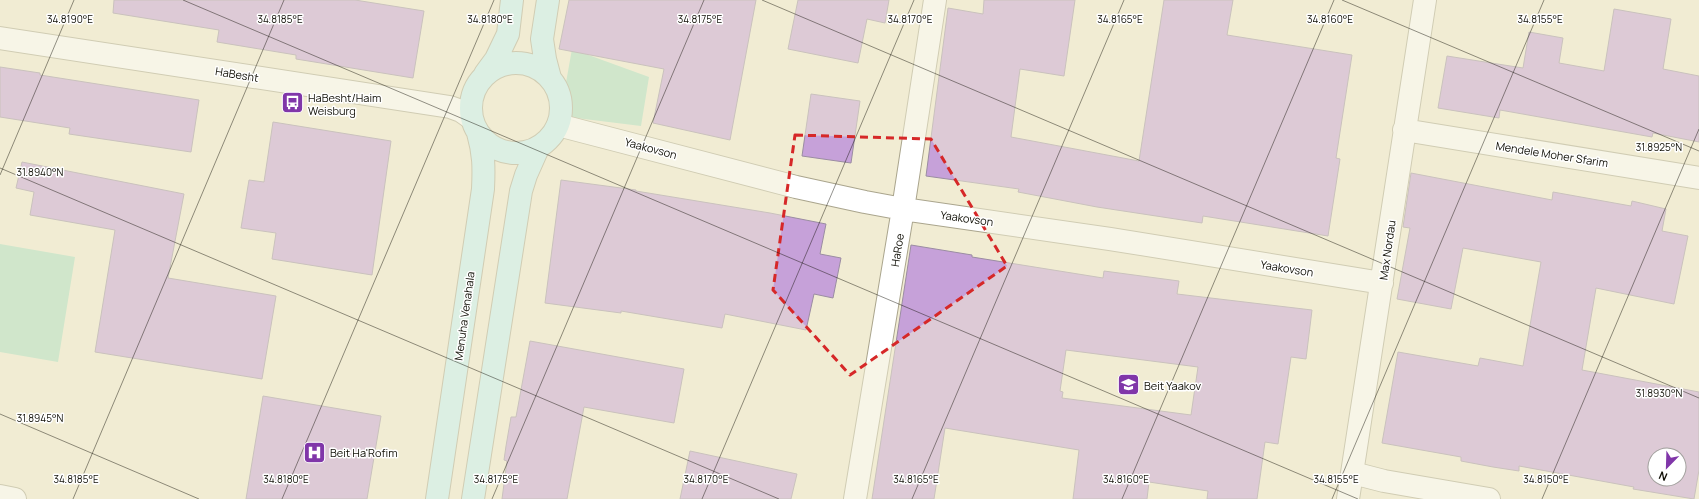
<svg xmlns="http://www.w3.org/2000/svg" width="1699" height="499" font-family="Manrope,sans-serif">
<style>
.green{fill:#a8dec2}
.building{fill:#c6a1d9;stroke:#9b8da2;fill-rule:evenodd}
.lines{fill:none;stroke-linecap:round;stroke-linejoin:round}
.street-casing{stroke:#aaa58d;stroke-width:24}
.secondary-casing{stroke:#aaa58d;stroke-width:24}
.street{stroke:#fff;stroke-width:22}
.secondary{stroke:#c3f2f5;stroke-width:22}
.marked{fill:none;stroke:#d62828;stroke-width:3;stroke-dasharray:8 5;stroke-linejoin:round}
.ticks{fill:none;stroke:#111007;stroke-width:1;stroke-opacity:0.45}
.labels{text-anchor:middle;dominant-baseline:central;stroke-width:3;stroke-linejoin:round;paint-order:stroke}
.street-label{font-size:11px;fill:#111007;stroke:#fff}
.poi-label{font-size:11px;fill:#111007;stroke:#fff;text-anchor:start}
.ticks-label{font-size:10px;text-anchor:middle;fill:#111007;stroke:#fff;stroke-width:3;stroke-linejoin:round;paint-order:stroke}
</style>
<rect width="100%" height="100%" fill="#f1ecd3"/>
<path class="green" d="M 572,49 L 649,77 L 641,126 L 560,116 Z
M 0,244 L 75,257 L 58,362 L 0,352 Z"/>
<path class="building" d="M 114,0 L 355,0 L 424,11 L 413,78 L 296,59 L 296,55 L 217,42 L 219,30 L 113,13 Z
M 569,0 L 756,0 L 730,140 L 653,123 L 664,69 L 559,49 Z
M 798,0 L 889,0 L 885,23 L 867,19 L 858,63 L 788,49 Z
M 984,0 L 1075,0 L 1064,76 L 1020,69 L 1011,137 L 1139,161 L 1164,0 L 1233,0 L 1227,35 L 1352,55 L 1336,158 L 1340,159 L 1328,236 L 1203,216 L 1202,223 L 1097,207 L 1018,192 L 1019,189 L 926,176 L 948,8 L 983,14 Z
M 1614,9 L 1671,19 L 1663,69 L 1699,76 L 1699,142 L 1653,133 L 1652,137 L 1500,110 L 1499,118 L 1438,108 L 1447,56 L 1523,68 L 1529,32 L 1563,38 L 1559,63 L 1604,71 Z
M 0,67 L 40,73 L 40,75 L 199,100 L 191,152 L 69,134 L 70,128 L 0,117 Z
M 811,94 L 860,101 L 851,163 L 802,156 Z
M 273,122 L 391,141 L 372,275 L 272,259 L 276,233 L 241,228 L 249,180 L 264,182 Z
M 22,162 L 184,194 L 168,278 L 276,296 L 262,379 L 95,352 L 115,230 L 30,215 L 34,192 L 16,188 Z
M 1411,173 L 1552,200 L 1553,192 L 1631,206 L 1632,201 L 1666,209 L 1662,231 L 1688,236 L 1674,304 L 1596,288 L 1582,370 L 1699,392 L 1699,470 L 1694,499 L 1633,489 L 1634,487 L 1519,466 L 1519,471 L 1493,467 L 1461,461 L 1461,457 L 1382,443 L 1398,352 L 1478,366 L 1480,358 L 1523,366 L 1541,262 L 1463,248 L 1451,309 L 1397,299 L 1410,228 L 1403,227 ZM 1655,455 L 1679,455 L 1679,479 L 1655,479 Z
M 561,180 L 636,190 L 636,191 L 770,213 L 826,224 L 820,254 L 841,258 L 833,298 L 814,294 L 806,330 L 725,314 L 722,328 L 621,311 L 621,313 L 545,303 Z
M 911,245 L 972,255 L 972,257 L 1103,278 L 1104,271 L 1179,281 L 1177,294 L 1312,310 L 1306,359 L 1291,357 L 1278,444 L 1265,442 L 1257,499 L 1207,499 L 1208,491 L 1149,482 L 1147,499 L 1073,499 L 1079,450 L 945,428 L 934,499 L 872,499 ZM 1066,350 L 1198,367 L 1191,415 L 1062,398 L 1063,392 L 1060,391 Z
M 530,341 L 684,369 L 674,423 L 584,407 L 567,499 L 502,499 L 507,461 L 504,460 L 506,446 L 511,417 L 516,417 Z
M 263,396 L 381,416 L 367,499 L 246,499 Z
M 690,451 L 797,474 L 791,499 L 680,499 Z"/>
<g class="lines">
<defs>
<path id="street" d="M 0,38 L 450,107 L 461,111 L 471,118
M 558,125 L 796,187 L 865,202 L 903,209 L 1110,239 L 1382,283
M 1404,130 L 1699,178
M 1353,473 L 1384,481 L 1489,499
M 0,496 L 15,499
M 855,499 L 903,209 L 935,0
M 1348,499 L 1425,0"/>
<path id="secondary" d="M 548,0 L 542,39 L 545,59 L 550,78
M471 108a45 45 0 1 1 90 0a45 45 0 1 1-90 0Z
M 485,74 L 496,59 L 508,34 L 512,0
M 437,499 L 483,189 C 484,168 484,154 478,133
M 473,499 L 521,191 L 526,175 L 538,148"/>
</defs>
<use href="#street" class="street-casing"/>
<use href="#secondary" class="secondary-casing"/>
<use href="#street" class="street"/>
<use href="#secondary" class="secondary"/>
</g>
<path d="M0 0H1699V499H0ZM 795,135 L 931,139 L 1007,266 L 850,375 L 773,290 Z" fill="#f1ecd3" fill-opacity=".55" fill-rule="evenodd"/>
<path class="marked" d="M 795,135 L 931,139 L 1007,266 L 850,375 L 773,290 Z"/>
<path class="ticks" d="M 183,0 L 1358,499M 762,0 L 1699,398M 1342,0 L 1699,151M 0,168 L 779,499M 0,175 L 74,0M 0,414 L 199,499M 73,499 L 284,0M 282,499 L 494,0M 492,499 L 704,0M 702,499 L 914,0M 912,499 L 1124,0M 1122,499 L 1334,0M 1332,499 L 1544,0M 1542,499 L 1699,129"/>
<defs>
<symbol id="bus-square" viewBox="-11 -11 22 22"><rect x="-9" y="-9" width="18" height="18" rx="4" fill="#8036a9" stroke="#fff"/><path d="M-5-6H5V4H4V6H2V4H-2V6H-4V4H-5ZM-3.5-4V0h7V-4ZM-3.5 1.2v1.5H-2V1.2ZM2 1.2v1.5H3.5V1.2Z" fill="#fff"/></symbol>
<symbol id="school-square" viewBox="-11 -11 22 22"><rect x="-9" y="-9" width="18" height="18" rx="4" fill="#8036a9" stroke="#fff"/><path d="M0-5L7-2L0 1L-7-2ZM-4 1L0 2.5L4 1V4Q0 6-4 4Z" fill="#fff"/></symbol>
<symbol id="hospital-square" viewBox="-11 -11 22 22"><rect x="-9" y="-9" width="18" height="18" rx="4" fill="#8036a9" stroke="#fff"/><path d="M-5-5h3v3.5h4V-5h3V5h-3V1.5h-4V5h-3Z" fill="#fff"/></symbol>
</defs>
<g fill-rule="evenodd">
<use href="#bus-square" x="280" y="90" width="25" height="25"/>
<use href="#school-square" x="1116" y="372" width="25" height="25"/>
<use href="#hospital-square" x="302" y="440" width="25" height="25"/>
</g>
<g class="labels">
<g class="street-label">
<text transform="translate(237 74) rotate(9)">HaBesht</text>
<text transform="translate(651 148) rotate(15)">Yaakovson</text>
<text transform="translate(1552 154) rotate(9)">Mendele Moher Sfarim</text>
<text transform="translate(967 218) rotate(8)">Yaakovson</text>
<text transform="translate(897 250) rotate(-81)">HaRoe</text>
<text transform="translate(1387 250) rotate(-82)">Max Nordau</text>
<text transform="translate(1287 268) rotate(9)">Yaakovson</text>
<text transform="translate(464 316) rotate(-82)">Menuha Venahala</text>
</g>
<g class="poi-label">
<text x="308" y="97">HaBesht/Haim<tspan x="308" dy="13">Weisburg</tspan></text>
<text x="1144" y="385">Beit Yaakov</text>
<text x="330" y="452">Beit Ha'Rofim</text>
</g>
</g>
<g class="ticks-label">
<text x="1330" y="23">34.8160°E</text>
<text x="70" y="23">34.8190°E</text>
<text x="280" y="23">34.8185°E</text>
<text x="490" y="23">34.8180°E</text>
<text x="700" y="23">34.8175°E</text>
<text x="910" y="23">34.8170°E</text>
<text x="1120" y="23">34.8165°E</text>
<text x="1540" y="23">34.8155°E</text>
<text x="1659" y="151">31.8925°N</text>
<text x="40" y="176">31.8940°N</text>
<text x="1659" y="397">31.8930°N</text>
<text x="40" y="422">31.8945°N</text>
<text x="76" y="483">34.8185°E</text>
<text x="286" y="483">34.8180°E</text>
<text x="496" y="483">34.8175°E</text>
<text x="706" y="483">34.8170°E</text>
<text x="916" y="483">34.8165°E</text>
<text x="1126" y="483">34.8160°E</text>
<text x="1336" y="483">34.8155°E</text>
<text x="1546" y="483">34.8150°E</text>
</g>
<g transform="translate(1667 467) rotate(203)"><circle r="19" fill="#ffffff" stroke="#a09f9c"/>
<path d="M0-3L7 15L0 10L-7 15Z" fill="#8036a9"/>
<text y="-6" font-size="11" font-weight="bold" text-anchor="middle" fill="#111007">N</text>
</g>
</svg>
